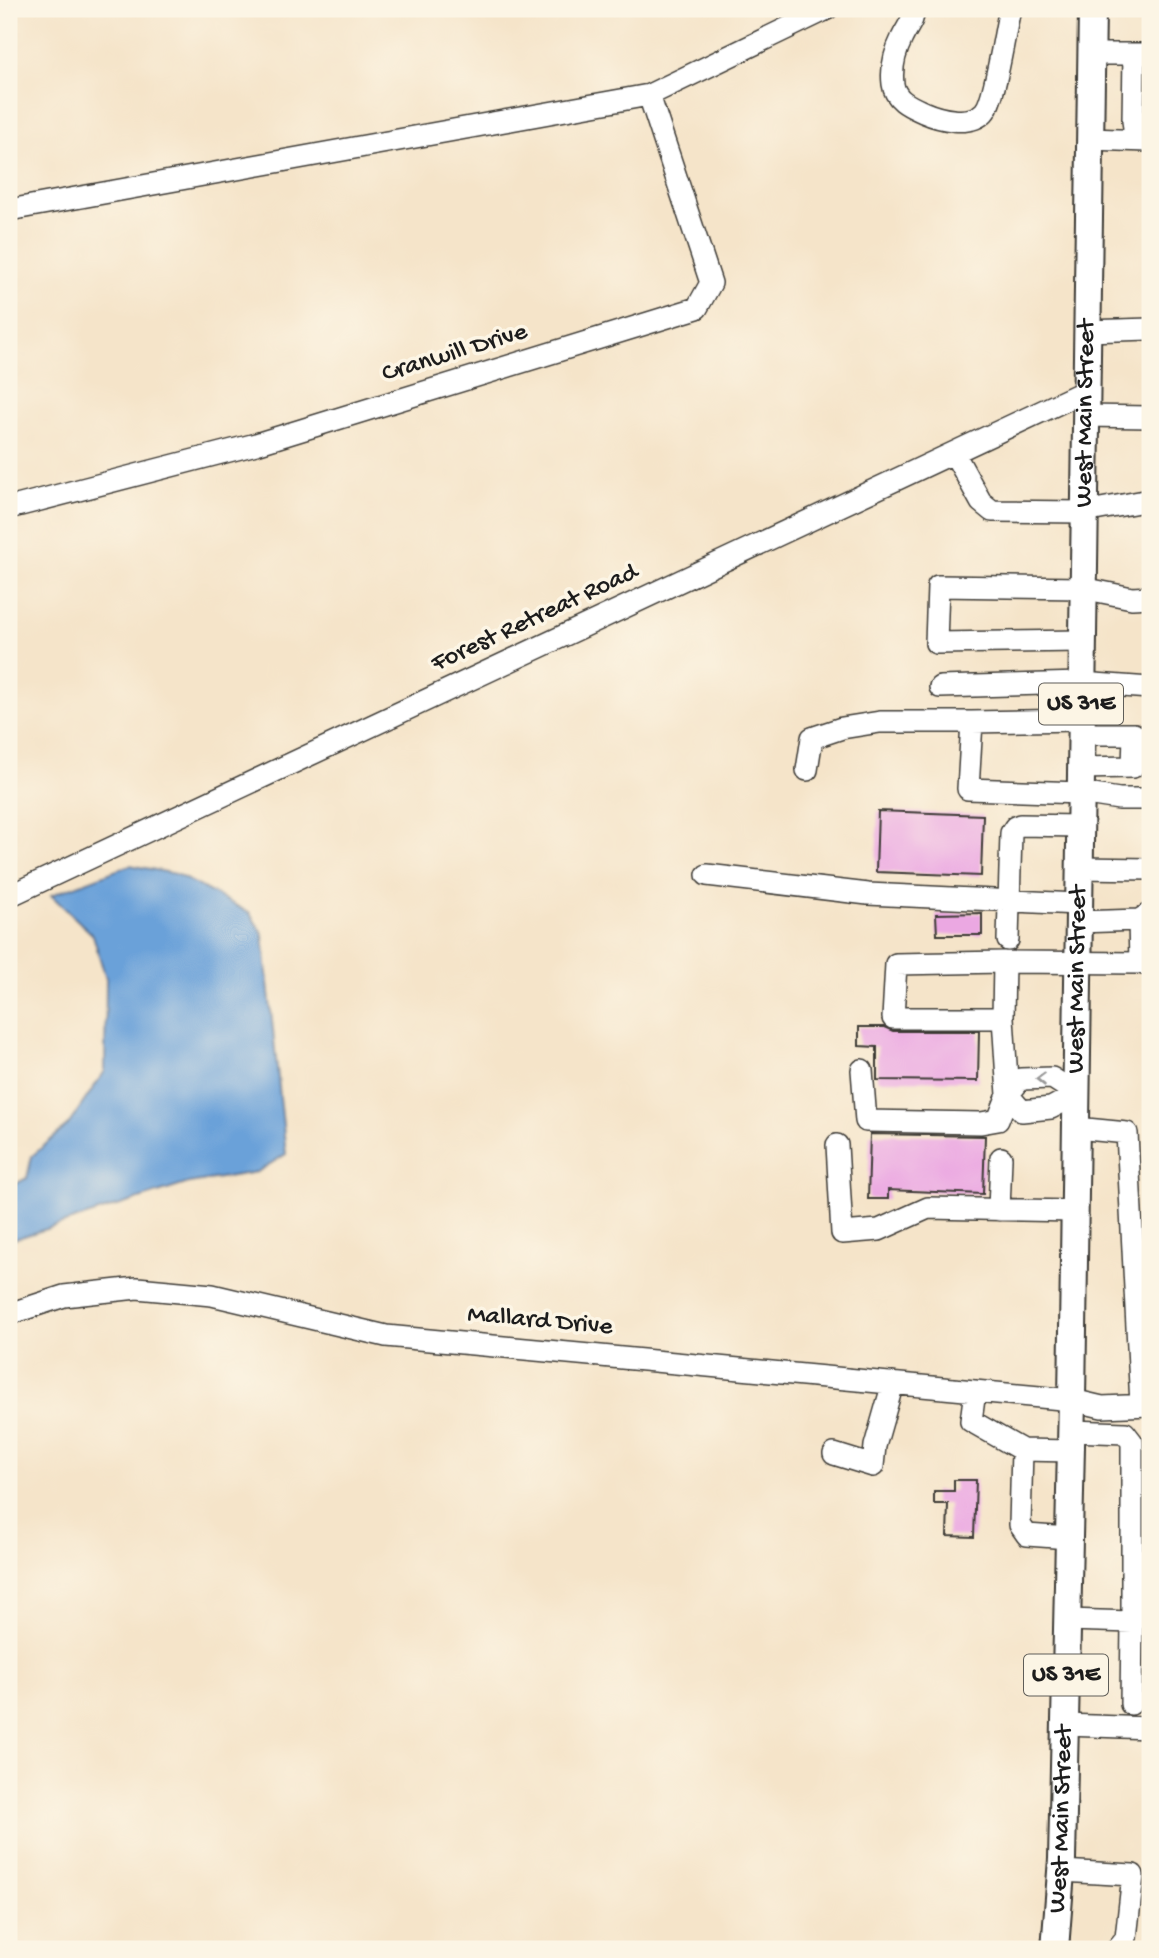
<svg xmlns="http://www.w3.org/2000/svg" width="1159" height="1958" font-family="'Gochi Hand',sans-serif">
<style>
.water{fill:#6ba1d9;stroke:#445e7a;stroke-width:2}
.building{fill:#eba8e2}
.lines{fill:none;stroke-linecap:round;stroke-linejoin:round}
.minor-casing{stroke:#3d3a36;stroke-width:24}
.major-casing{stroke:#3d3a36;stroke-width:30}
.minor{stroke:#fff;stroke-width:21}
.major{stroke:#fff;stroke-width:26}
.oneway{stroke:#999}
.labels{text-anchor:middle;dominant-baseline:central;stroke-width:7;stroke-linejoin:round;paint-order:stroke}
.shield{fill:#fcf5e5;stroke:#5f5d58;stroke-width:2}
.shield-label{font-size:24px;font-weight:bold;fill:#1c1c1c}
.street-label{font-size:26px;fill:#1c1c1c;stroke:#fcf5e5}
</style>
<rect width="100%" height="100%" fill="#fcf5e5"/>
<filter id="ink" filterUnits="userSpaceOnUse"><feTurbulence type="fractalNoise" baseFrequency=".0143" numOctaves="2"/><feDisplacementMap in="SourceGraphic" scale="14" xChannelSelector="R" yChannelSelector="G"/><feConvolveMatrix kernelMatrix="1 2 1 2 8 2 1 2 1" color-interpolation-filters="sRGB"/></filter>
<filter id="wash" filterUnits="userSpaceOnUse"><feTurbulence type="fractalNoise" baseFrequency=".00686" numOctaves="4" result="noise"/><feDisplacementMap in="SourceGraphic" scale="28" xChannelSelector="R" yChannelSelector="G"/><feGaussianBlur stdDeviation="1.57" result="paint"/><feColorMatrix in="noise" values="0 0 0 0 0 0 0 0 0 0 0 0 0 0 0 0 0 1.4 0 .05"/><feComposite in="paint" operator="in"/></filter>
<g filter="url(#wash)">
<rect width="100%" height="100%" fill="#f5e4c9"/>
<path class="water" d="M 130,865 L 176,874 L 250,913 L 263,935 L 286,1154 L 257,1172 L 189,1183 L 9,1241 L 9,1187 L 27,1178 L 32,1156 L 68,1125 L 105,1071 L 106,979 L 93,935 L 51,895 Z"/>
<g id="blocks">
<path class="building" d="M 878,811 L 983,815 L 981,876 L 876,872 Z
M 982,913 L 982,935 L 937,935 L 936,914 Z
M 859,1027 L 884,1027 L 893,1031 L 979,1031 L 978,1081 L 877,1080 L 877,1047 L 859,1046 Z
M 870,1134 L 985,1136 L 983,1194 L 888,1190 L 888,1199 L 868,1199 Z
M 954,1480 L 976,1480 L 974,1537 L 947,1536 L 948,1504 L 934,1504 L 934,1491 L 954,1491 Z"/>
</g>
</g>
<g filter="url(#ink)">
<use href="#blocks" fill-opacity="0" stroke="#3d3a36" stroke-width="2"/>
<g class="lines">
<defs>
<path id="minor" d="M 914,9 C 914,21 907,27 902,38 C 895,52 891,68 893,84 C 895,100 910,106 923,112 C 939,119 970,127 984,112 C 995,101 1005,29 1010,9
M 1091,54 L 1150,54
M 1134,54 L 1133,121 L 1136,140
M 1089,139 L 1147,141
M 9,210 L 649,95 L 827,9
M 1086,331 L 1150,329
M 1085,416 L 1150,417
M 954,453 L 981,502 L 992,511 L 1084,512 L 1150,500
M 9,508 L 256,444 L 697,308 L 711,283 L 649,95
M 1082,641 L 936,643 L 938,586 L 1082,588 L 1132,598 L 1150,597
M 940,687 L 1081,683 L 1150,688
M 1080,720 L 972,722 L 968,789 L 1080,793 L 1119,799 L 1150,799
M 1080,768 L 1133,767 L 1134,734 L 1080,734
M 807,770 L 812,738 L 842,728 L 880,722 L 972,722
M 1079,868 L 1150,869
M 707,875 L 868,894 L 1078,904
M 9,896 L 1085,391
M 1139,920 L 1140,963
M 1078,922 L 1139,920 L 1150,913
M 1008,940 L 1011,833 L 1015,827 L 1020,825 L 1079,826
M 1003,1018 L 1004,962
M 862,1070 L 866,1121 L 981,1123 L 998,1120 L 1008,1095 L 1021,1079 L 1052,1078 L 1077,1094 L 1051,1108 L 1022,1111 L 1008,1095 L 1003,1018 L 893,1018 L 896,964 L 1004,962 L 1140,963 L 1150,966
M 1076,1128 L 1127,1133 L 1141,1405
M 837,1145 L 842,1233 L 879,1230 L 928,1208 L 1074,1211
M 999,1210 L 1001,1158
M 9,1314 L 64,1296 L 137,1288 L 212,1295 L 386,1336 L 1072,1400 L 1102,1407 L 1150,1405
M 975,1391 L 971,1421 L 1022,1450
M 1072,1431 L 1125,1433 L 1132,1442 L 1132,1622
M 834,1454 L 873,1466 L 875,1446 L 893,1383
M 1069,1538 L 1027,1535 L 1020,1525 L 1022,1450 L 1071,1451
M 1067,1620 L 1132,1622 L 1131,1704
M 1065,1725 L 1150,1728
M 1061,1871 L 1133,1875 L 1126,1938 L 1117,1949"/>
<g id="major">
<path id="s1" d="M 1055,1949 L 1062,1859 L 1072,1400 L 1092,9"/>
</g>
</defs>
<use href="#minor" class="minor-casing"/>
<use href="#major" class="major-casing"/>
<use href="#minor" class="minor"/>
<use href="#major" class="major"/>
</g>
<defs><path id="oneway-chevron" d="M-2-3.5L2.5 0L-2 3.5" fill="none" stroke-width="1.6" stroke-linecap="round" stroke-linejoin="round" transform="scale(1.75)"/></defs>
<use class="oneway" href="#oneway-chevron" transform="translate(1041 1079) rotate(-179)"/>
</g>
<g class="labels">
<g class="shield">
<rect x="1039" y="683.5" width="84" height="41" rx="5"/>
<rect x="1024" y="1654.5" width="84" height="41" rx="5"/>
</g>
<g class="shield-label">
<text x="1081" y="704">US 31E</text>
<text x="1066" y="1675">US 31E</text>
</g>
<g class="street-label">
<text transform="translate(455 354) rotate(-17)">Cranwill Drive</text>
<text stroke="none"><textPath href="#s1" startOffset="1536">West Main Street</textPath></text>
<text transform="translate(535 619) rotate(-25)">Forest Retreat Road</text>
<text stroke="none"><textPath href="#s1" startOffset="970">West Main Street</textPath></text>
<text transform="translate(540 1322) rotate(5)">Mallard Drive</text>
<text stroke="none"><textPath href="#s1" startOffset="130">West Main Street</textPath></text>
</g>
</g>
<rect width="1159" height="1958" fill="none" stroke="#fcf5e5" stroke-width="35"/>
</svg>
